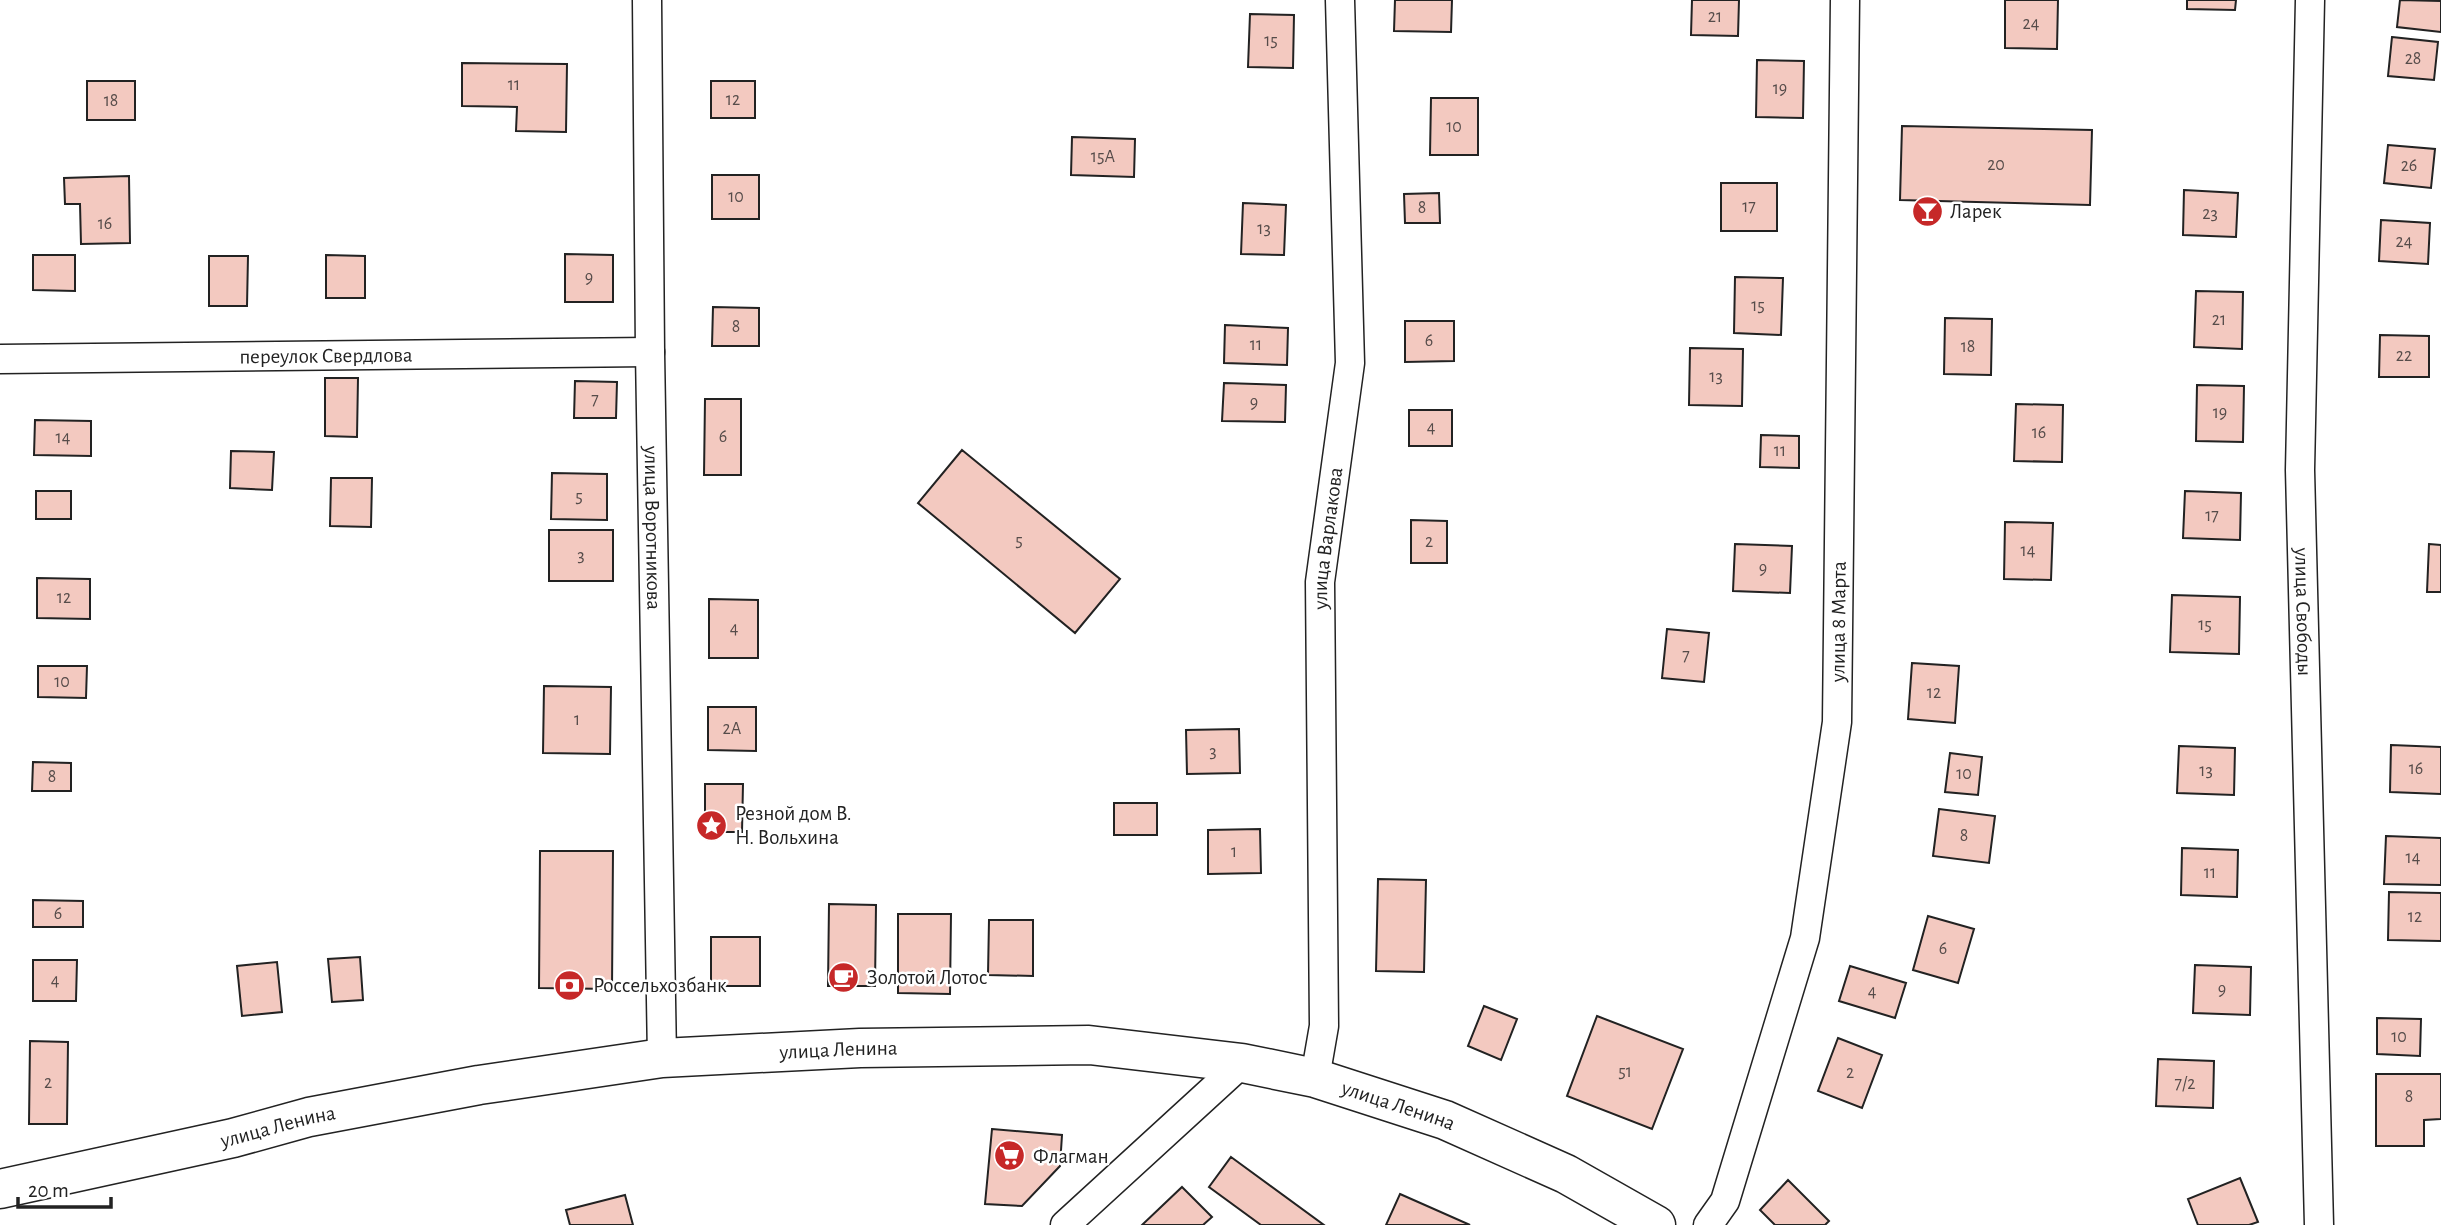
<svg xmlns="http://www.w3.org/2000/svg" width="2441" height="1225" font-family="'Alegreya Sans',sans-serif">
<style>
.building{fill:#f3c9c0;stroke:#222;stroke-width:2}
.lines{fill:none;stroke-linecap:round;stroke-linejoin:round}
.minor-casing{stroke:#222;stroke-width:31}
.primary-casing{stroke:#222;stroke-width:41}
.minor{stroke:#fff;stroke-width:28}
.primary{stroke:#fff;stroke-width:38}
.labels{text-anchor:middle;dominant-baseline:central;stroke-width:5;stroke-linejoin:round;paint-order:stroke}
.number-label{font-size:18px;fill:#564c4a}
.poi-label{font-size:21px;fill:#222;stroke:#fff;text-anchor:start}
.street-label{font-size:21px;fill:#222;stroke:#fff}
</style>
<rect width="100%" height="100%" fill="#fff"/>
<path class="building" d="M 1395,0 L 1452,0 L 1451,32 L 1394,31 Z
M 1692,0 L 1739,0 L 1738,36 L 1691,35 Z
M 2005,0 L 2058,0 L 2057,49 L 2005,48 Z
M 2187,0 L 2236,0 L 2235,10 L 2187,9 Z
M 2400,0 L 2441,1 L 2441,32 L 2397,27 Z
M 1250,14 L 1294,15 L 1293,68 L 1248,67 Z
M 2392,37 L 2438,42 L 2434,80 L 2388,76 Z
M 1757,60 L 1804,61 L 1803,118 L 1756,117 Z
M 462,63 L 567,64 L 566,132 L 516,131 L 517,107 L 462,106 Z
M 87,81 L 135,81 L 135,120 L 87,120 Z
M 711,81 L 755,81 L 755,118 L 711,118 Z
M 1431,98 L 1478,98 L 1478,155 L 1430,155 Z
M 1902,126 L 2092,130 L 2090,205 L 1900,200 Z
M 1072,137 L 1135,139 L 1134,177 L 1071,175 Z
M 2388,145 L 2435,149 L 2431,188 L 2384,183 Z
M 712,175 L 759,175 L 759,219 L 712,219 Z
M 129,176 L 130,243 L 81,244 L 80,204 L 65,204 L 64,178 Z
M 1721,183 L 1777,183 L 1777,231 L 1721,231 Z
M 2184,190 L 2238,193 L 2236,237 L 2183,235 Z
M 1439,193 L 1440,223 L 1405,223 L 1404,194 Z
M 1243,203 L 1286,205 L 1284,255 L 1241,254 Z
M 2381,220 L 2430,223 L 2428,264 L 2379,261 Z
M 565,254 L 613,255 L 613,302 L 565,302 Z
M 33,255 L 75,255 L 75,291 L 33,290 Z
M 326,255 L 365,256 L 365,298 L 326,298 Z
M 209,256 L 248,256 L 247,306 L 209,306 Z
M 1735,277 L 1783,278 L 1781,335 L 1734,333 Z
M 2196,291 L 2243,292 L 2242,349 L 2194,347 Z
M 713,307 L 759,308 L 759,346 L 712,346 Z
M 1945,318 L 1992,319 L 1991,375 L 1944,374 Z
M 1405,321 L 1454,321 L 1454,361 L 1405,362 Z
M 1225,325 L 1288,328 L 1287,365 L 1224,363 Z
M 2380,335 L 2429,336 L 2429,377 L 2379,377 Z
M 1690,348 L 1743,349 L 1742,406 L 1689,405 Z
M 325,378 L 358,378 L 357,437 L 325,436 Z
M 575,381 L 617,382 L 616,418 L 574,418 Z
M 1224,383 L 1286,385 L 1285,422 L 1222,421 Z
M 2197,385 L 2244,386 L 2243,442 L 2196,441 Z
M 705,399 L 741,399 L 741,475 L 704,475 Z
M 2016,404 L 2063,405 L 2062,462 L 2014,461 Z
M 1409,410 L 1452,410 L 1452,446 L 1409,446 Z
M 35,420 L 91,421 L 91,456 L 34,455 Z
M 1761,435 L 1799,436 L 1799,468 L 1760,467 Z
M 962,450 L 1120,579 L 1075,633 L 918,503 Z
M 231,451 L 274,452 L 272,490 L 230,488 Z
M 552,473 L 607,474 L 607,520 L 551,519 Z
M 331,478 L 372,478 L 371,527 L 330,526 Z
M 36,491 L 71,491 L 71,519 L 36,519 Z
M 2185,491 L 2241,493 L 2240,540 L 2183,538 Z
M 1411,520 L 1447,521 L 1447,563 L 1411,563 Z
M 2005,522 L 2053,523 L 2051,580 L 2004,579 Z
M 549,530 L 613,530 L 613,581 L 549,581 Z
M 1735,544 L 1792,546 L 1790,593 L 1733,591 Z
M 2429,544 L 2441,545 L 2441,592 L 2427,592 Z
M 37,578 L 90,579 L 90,619 L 37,618 Z
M 2172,595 L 2240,597 L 2239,654 L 2170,652 Z
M 709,599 L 758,600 L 758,658 L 709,658 Z
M 1667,629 L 1709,633 L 1704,682 L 1662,678 Z
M 1912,663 L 1959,666 L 1955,723 L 1908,719 Z
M 38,666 L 87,666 L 86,698 L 38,697 Z
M 544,686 L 611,687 L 610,754 L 543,753 Z
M 708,707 L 756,707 L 756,751 L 708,750 Z
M 1239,729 L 1240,773 L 1187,774 L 1186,730 Z
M 2391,745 L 2441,747 L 2441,794 L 2390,792 Z
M 2179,746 L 2235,748 L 2234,795 L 2177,793 Z
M 1950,753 L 1982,757 L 1978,795 L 1945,792 Z
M 33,762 L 71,763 L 71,791 L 32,791 Z
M 705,784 L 743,784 L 742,832 L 705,832 Z
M 1114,803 L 1157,803 L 1157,835 L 1114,835 Z
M 1939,809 L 1995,816 L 1989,863 L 1933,856 Z
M 1260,829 L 1261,873 L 1208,874 L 1208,830 Z
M 2386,836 L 2441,838 L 2441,885 L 2384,884 Z
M 2182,848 L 2238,850 L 2237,897 L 2181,895 Z
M 540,851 L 613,851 L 612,989 L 539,988 Z
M 1378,879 L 1426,880 L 1424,972 L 1376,971 Z
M 2389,892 L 2441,893 L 2441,941 L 2388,940 Z
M 33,900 L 83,901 L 83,927 L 33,927 Z
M 829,904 L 876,905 L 875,986 L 828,986 Z
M 898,914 L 951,914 L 950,994 L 898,993 Z
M 1928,916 L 1974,929 L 1958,983 L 1913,970 Z
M 989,920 L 1033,920 L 1033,976 L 988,975 Z
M 711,937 L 760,937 L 760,986 L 711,986 Z
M 360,957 L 363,1000 L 332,1002 L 328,959 Z
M 33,960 L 77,960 L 76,1001 L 33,1001 Z
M 277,962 L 282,1012 L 242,1016 L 237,966 Z
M 2195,965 L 2251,967 L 2250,1015 L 2193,1013 Z
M 1850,966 L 1906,983 L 1895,1018 L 1839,1001 Z
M 1484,1006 L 1517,1019 L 1501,1060 L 1468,1046 Z
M 1597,1016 L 1683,1049 L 1652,1129 L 1567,1096 Z
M 2377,1018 L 2421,1019 L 2420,1056 L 2377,1054 Z
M 1838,1038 L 1882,1055 L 1862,1108 L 1818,1091 Z
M 30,1041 L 68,1042 L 67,1124 L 29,1124 Z
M 2158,1059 L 2214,1061 L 2213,1108 L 2156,1106 Z
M 2376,1074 L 2441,1074 L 2441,1119 L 2424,1120 L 2424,1146 L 2376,1146 Z
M 992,1129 L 1062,1135 L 1060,1166 L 1022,1206 L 985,1204 Z
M 1231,1157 L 1324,1225 L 1261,1225 L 1209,1187 Z
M 2240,1178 L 2258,1222 L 2249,1225 L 2198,1225 L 2188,1199 Z
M 1788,1180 L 1829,1221 L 1825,1225 L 1775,1225 L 1760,1210 Z
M 1182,1187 L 1212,1217 L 1203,1225 L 1142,1225 Z
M 1400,1194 L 1470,1225 L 1386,1225 Z
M 625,1195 L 633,1225 L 570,1225 L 566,1210 Z"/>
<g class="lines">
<defs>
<g id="minor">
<path id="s1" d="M 647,0 L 650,352 L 662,1058"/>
<path id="s2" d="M 2310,0 L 2300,470 L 2319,1225"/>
<path id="s3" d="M 0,359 L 650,352"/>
<path id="s4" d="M 1315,1078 L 1324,1026 L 1320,582 L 1350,363 L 1340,0"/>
<path d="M 1065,1225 L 1242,1063"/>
<path id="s5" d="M 1708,1225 L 1725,1201 L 1805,938 L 1837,722 L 1845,0"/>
</g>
<g id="primary">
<path id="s6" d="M 0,1189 L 233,1138 L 309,1117 L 479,1085 L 662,1058 L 860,1048 L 1089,1045 L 1242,1063 L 1315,1078 L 1445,1120 L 1566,1174 L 1656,1225"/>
</g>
</defs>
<use href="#minor" class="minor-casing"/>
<use href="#primary" class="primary-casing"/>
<use href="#minor" class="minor"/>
<use href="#primary" class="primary"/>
</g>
<defs>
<symbol id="bar-disc" viewBox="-11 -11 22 22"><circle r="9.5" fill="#c62828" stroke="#fff"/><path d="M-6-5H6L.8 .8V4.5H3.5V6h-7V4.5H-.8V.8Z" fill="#fff"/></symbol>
<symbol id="sight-disc" viewBox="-11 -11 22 22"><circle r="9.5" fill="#c62828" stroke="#fff"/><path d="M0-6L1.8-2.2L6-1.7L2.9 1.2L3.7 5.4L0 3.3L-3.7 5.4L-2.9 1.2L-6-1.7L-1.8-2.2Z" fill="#fff"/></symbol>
<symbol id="cafe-disc" viewBox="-11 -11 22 22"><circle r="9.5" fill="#c62828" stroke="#fff"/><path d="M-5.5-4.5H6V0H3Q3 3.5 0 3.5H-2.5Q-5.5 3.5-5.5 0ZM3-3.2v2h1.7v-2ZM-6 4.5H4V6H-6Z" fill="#fff"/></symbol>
<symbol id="bank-disc" viewBox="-11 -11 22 22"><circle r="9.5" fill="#c62828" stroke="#fff"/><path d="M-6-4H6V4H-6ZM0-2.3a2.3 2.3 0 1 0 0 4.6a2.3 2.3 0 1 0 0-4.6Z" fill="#fff"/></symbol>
<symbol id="supermarket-disc" viewBox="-11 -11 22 22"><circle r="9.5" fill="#c62828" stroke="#fff"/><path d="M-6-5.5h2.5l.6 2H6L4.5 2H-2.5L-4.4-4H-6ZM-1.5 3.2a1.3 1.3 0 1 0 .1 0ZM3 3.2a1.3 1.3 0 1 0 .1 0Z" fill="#fff"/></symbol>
</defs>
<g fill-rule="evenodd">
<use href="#bar-disc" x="1910" y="194" width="35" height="35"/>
<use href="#sight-disc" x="694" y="808" width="35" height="35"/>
<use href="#cafe-disc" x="826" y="960" width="35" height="35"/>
<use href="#bank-disc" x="552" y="968" width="35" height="35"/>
<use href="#supermarket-disc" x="992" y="1138" width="35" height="35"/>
</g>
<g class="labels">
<g class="number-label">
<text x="1715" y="17">21</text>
<text x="2031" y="24">24</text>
<text x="1271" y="41">15</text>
<text x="2413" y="59">28</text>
<text x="514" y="85">11</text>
<text x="1780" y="89">19</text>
<text x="733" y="100">12</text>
<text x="111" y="101">18</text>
<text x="1454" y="127">10</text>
<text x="1103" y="157">15А</text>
<text x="1996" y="165">20</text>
<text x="2409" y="166">26</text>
<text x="736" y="197">10</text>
<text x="1749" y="207">17</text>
<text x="1422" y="208">8</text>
<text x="2210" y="214">23</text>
<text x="105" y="224">16</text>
<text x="1264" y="229">13</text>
<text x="2404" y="242">24</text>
<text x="589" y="278">9</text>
<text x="1758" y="306">15</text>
<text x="2219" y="320">21</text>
<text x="736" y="327">8</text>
<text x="1429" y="341">6</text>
<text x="1256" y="345">11</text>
<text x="1968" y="347">18</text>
<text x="2404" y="356">22</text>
<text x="1716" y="377">13</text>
<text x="595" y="400">7</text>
<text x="1254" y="403">9</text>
<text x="2220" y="413">19</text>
<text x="1431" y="428">4</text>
<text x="2039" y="433">16</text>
<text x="723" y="437">6</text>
<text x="63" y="438">14</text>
<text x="1780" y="451">11</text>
<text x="579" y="497">5</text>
<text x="2212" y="516">17</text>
<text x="1019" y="541">5</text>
<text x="1429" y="542">2</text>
<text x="2028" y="551">14</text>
<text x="581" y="556">3</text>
<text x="1763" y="569">9</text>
<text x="64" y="598">12</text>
<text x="2205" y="625">15</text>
<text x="734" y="629">4</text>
<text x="1686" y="656">7</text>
<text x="62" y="682">10</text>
<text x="1934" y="693">12</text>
<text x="577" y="720">1</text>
<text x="732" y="729">2А</text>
<text x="1213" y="752">3</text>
<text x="2416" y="769">16</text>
<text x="2206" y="771">13</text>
<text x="1964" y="774">10</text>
<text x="52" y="777">8</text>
<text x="1964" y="836">8</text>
<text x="1234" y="852">1</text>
<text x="2413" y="858">14</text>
<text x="2210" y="873">11</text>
<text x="58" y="914">6</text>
<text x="2415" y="917">12</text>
<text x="1943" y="949">6</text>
<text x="55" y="981">4</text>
<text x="2222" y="990">9</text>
<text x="1872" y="992">4</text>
<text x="2399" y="1037">10</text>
<text x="1625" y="1072">51</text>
<text x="1850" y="1073">2</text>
<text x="48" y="1083">2</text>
<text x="2185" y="1084">7/2</text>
<text x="2409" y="1097">8</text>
</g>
<g class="poi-label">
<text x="1950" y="211">Ларек</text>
<text x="735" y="813">Резной дом В.<tspan x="735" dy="24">Н. Вольхина</tspan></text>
<text x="867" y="977">Золотой Лотос</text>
<text x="593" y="985">Россельхозбанк</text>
<text x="1033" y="1156">Флагман</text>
</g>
<g class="street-label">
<text stroke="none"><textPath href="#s3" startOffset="326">переулок Свердлова</textPath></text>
<text stroke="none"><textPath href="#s1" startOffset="528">улица Воротникова</textPath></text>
<text stroke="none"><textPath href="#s4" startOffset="541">улица Варлакова</textPath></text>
<text stroke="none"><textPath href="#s2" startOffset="612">улица Свободы</textPath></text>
<text stroke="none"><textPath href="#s5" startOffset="623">улица 8 Марта</textPath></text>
<text stroke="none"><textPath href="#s6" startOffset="852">улица Ленина</textPath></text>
<text stroke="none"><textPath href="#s6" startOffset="1419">улица Ленина</textPath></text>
<text stroke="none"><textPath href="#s6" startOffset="285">улица Ленина</textPath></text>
</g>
</g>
<path d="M18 1197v10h93v-10" fill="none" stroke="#222222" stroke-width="3.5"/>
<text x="28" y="1197" font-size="21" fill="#222222" stroke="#ffffff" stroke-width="5" paint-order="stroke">20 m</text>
</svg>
